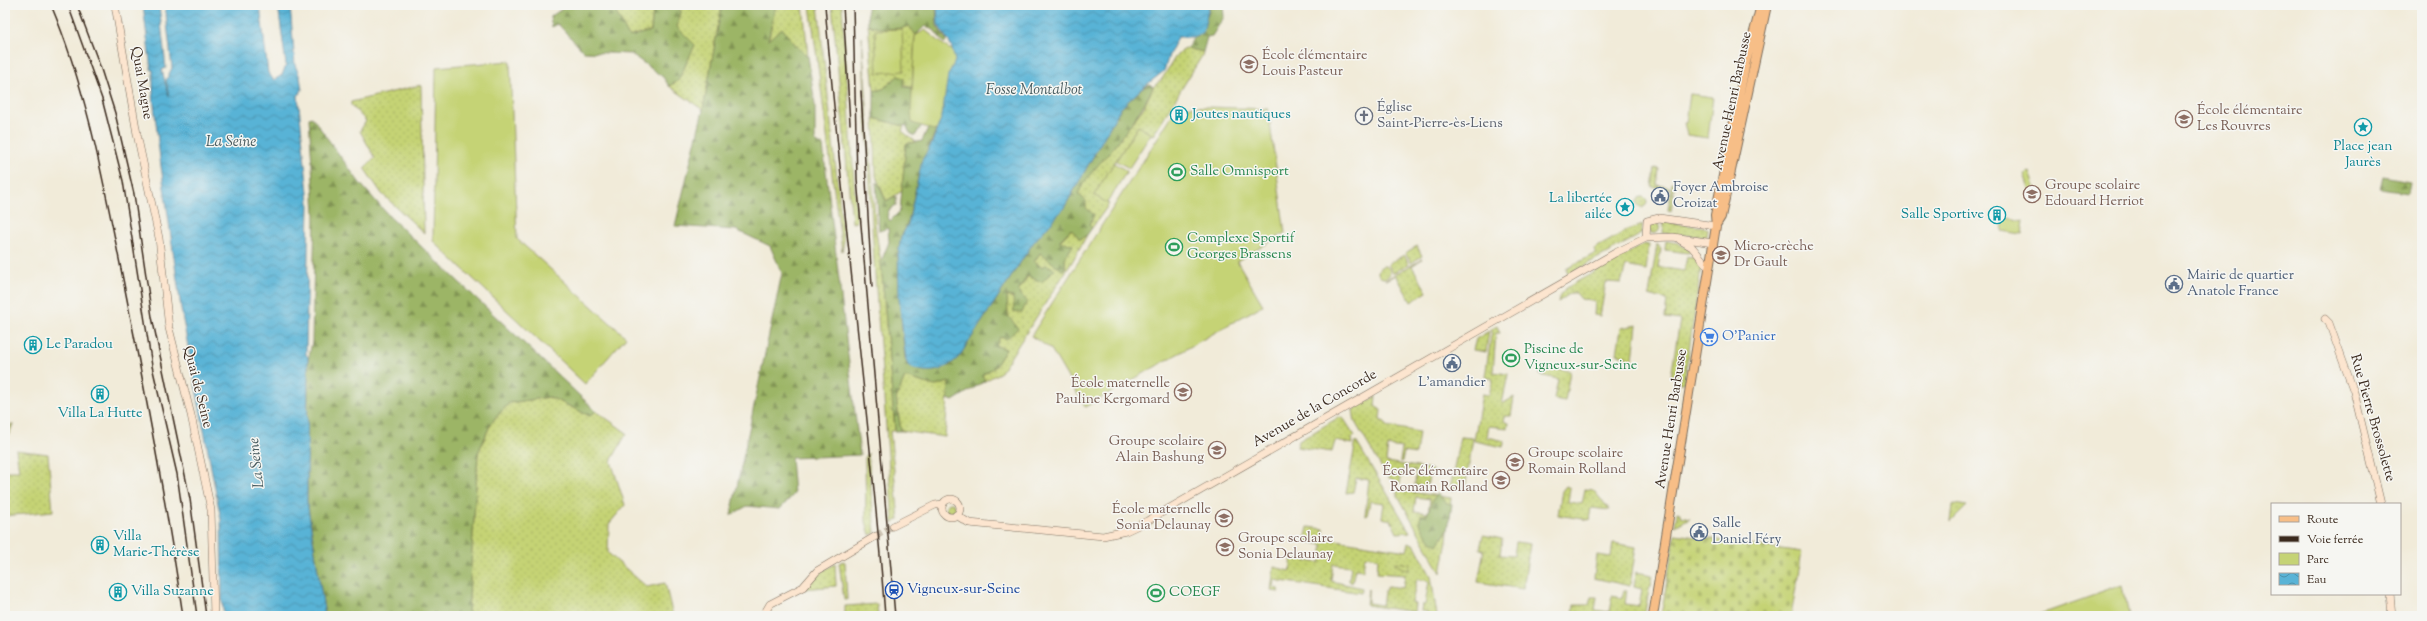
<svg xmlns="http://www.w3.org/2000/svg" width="2427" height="621" font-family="'Sorts Mill Goudy',serif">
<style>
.grass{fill:url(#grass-dots);stroke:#807e4a;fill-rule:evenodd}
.forest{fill:url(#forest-firs);stroke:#6c7042}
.cemetery{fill:url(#cemetery-stones);stroke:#807e4a}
.park{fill:#c5d375;stroke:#807e4a}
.water{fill:url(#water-waves);stroke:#4a6e7a}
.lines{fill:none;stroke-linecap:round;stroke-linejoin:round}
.secondary-tunnel{stroke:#cdc4b4;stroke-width:7;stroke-dasharray:7 3.5;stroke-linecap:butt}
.secondary-casing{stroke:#7b6e5f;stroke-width:8}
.primary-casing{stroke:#7b6e5f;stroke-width:10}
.secondary{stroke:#fce5cf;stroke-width:7}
.primary{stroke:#f7be87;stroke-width:8}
.rail{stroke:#3b2a1e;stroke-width:1.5}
.labels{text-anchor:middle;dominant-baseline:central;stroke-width:3;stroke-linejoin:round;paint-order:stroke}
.education-label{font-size:14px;fill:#785e54;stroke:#f6f6f2;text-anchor:start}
.street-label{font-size:14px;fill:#3b2a1e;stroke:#f6f6f2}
.worship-label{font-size:14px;fill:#5b616d;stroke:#f6f6f2;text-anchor:start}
.culture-label{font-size:14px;fill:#0d838f;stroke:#f6f6f2;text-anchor:start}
.leisure-label{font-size:14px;fill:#27864d;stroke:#f6f6f2;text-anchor:start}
.service-label{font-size:14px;fill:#4e5e75;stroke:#f6f6f2;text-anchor:start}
.shop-label{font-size:14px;fill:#366cbe;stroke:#f6f6f2;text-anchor:start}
.transit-label{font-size:14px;fill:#164399;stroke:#f6f6f2;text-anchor:start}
.water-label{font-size:15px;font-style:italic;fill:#465a5e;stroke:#f6f6f2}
</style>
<defs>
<pattern id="grass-dots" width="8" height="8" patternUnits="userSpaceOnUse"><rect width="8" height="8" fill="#c5d375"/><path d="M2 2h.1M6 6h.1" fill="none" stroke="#aab565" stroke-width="1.8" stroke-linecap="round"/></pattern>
<pattern id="forest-firs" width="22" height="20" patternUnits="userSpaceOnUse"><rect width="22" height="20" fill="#9cb566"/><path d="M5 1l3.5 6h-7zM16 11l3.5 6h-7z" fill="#809353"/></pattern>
<pattern id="cemetery-stones" width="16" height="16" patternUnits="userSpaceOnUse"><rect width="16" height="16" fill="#c5d375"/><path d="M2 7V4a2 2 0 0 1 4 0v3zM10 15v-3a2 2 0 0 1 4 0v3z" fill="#aab565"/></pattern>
<pattern id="water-waves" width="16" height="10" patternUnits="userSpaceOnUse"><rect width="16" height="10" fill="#59b3d6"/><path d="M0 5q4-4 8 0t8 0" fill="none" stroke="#4b92ad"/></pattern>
</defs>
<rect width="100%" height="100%" fill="#f6f6f2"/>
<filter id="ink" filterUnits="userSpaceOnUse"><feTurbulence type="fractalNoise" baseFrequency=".025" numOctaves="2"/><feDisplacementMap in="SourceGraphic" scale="8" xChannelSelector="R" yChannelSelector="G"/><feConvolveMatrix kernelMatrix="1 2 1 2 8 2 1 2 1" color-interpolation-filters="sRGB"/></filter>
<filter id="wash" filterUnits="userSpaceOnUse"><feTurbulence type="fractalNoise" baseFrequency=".012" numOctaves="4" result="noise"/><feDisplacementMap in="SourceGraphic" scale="16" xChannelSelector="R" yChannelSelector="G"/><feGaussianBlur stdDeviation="0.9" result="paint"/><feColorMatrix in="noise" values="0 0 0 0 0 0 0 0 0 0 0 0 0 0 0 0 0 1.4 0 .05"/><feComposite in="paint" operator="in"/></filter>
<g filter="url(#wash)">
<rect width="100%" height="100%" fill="#f1ebd9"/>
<path class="grass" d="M 612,5 L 646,5 L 653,11 L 651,31 L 628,37 Z
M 676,5 L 722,5 L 703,110 L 669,86 L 678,81 L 677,27 L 681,12 Z
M 776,5 L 803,5 L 808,56 L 797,47 L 782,29 L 768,41 Z
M 810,5 L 818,5 L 844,242 L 842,251 Z
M 832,5 L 842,5 L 857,222 L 852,223 Z
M 868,24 L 874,27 L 910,25 L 917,35 L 915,36 L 912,88 L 893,82 L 883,89 L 874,91 Z
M 862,36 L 876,232 L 881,262 L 895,431 L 890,431 L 899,519 L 893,523 L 874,262 Z
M 1187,48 L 1203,52 L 1202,56 L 1153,135 L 1138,126 L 1094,195 L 1109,204 L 1092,228 L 1089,225 L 1085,208 L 1078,194 L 1083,182 L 1112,149 L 1144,107 L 1153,87 L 1162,79 L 1177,54 Z
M 421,85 L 424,233 L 382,194 L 364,168 L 375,158 L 360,131 L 366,121 L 351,105 L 351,102 Z
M 874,118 L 904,126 L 902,131 L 916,142 L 906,144 L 902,191 L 886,201 L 876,176 Z
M 1655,168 L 1659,169 L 1657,185 L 1669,187 L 1669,190 L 1652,187 Z
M 1672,182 L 1675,183 L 1671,211 L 1668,210 Z
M1637 202a5 5 0 1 1 10 0a5 5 0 1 1-10 0Z
M 1664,222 L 1704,227 L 1707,229 L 1706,237 L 1663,233 Z
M1648.5 228a5.5 5.5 0 1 1 11 0a5.5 5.5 0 1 1-11 0Z
M 1643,225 L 1641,233 L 1638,236 L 1569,274 L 1566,269 L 1596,253 L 1594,249 L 1628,230 Z
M 1072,229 L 1080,239 L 1087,235 L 1072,262 L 1001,372 L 985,381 L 982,375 L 995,367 L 1006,349 L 995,346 L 1008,316 L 1007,296 L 1027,301 L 1018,292 L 1028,276 L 1042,267 L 1034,262 L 1040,253 L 1065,269 L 1065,258 L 1073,245 L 1059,242 Z
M 1666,241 L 1678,243 L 1691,251 L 1688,253 L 1665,250 Z
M 1644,244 L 1649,245 L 1646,270 L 1626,266 L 1621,283 L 1606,282 L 1600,316 L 1594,315 L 1595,301 L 1581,299 L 1576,293 L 1571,293 L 1558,302 L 1560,295 L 1566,288 Z
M 1657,244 L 1661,249 L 1658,267 L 1684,271 L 1687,257 L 1693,258 L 1694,254 L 1701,269 L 1684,383 L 1679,383 L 1680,377 L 1671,376 L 1680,320 L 1665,318 L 1667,300 L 1649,295 Z
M 1417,246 L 1422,256 L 1411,263 L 1405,253 Z
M 1404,255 L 1409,264 L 1393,273 L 1388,264 Z
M 1422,259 L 1412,266 L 1427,292 L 1411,302 L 1396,275 L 1385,280 Z
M1378 272a6 6 0 1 1 12 0a6 6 0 1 1-12 0Z
M 1637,325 L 1633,359 L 1627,361 L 1627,356 L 1617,354 L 1621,328 Z
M 1497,326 L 1500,333 L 1496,333 L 1493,372 L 1508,374 L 1502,404 L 1514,397 L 1511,416 L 1505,416 L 1504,421 L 1509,423 L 1508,428 L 1489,426 L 1487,437 L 1505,441 L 1503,447 L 1474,441 L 1482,394 L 1489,395 L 1493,379 L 1485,377 L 1492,329 Z
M 1489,331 L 1486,352 L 1473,350 L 1476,339 Z
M 1541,367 L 1570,371 L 1565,401 L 1554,399 L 1558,379 L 1539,375 Z
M 905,377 L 935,386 L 949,382 L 945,437 L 901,431 L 896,399 Z
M 1376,396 L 1375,406 L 1381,410 L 1380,420 L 1385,422 L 1387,426 L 1419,432 L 1416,454 L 1404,452 L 1402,462 L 1400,462 L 1402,448 L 1388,446 L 1386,462 L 1430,469 L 1434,472 L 1434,475 L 1429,475 L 1427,487 L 1415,485 L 1416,471 L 1403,468 L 1400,483 L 1391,479 L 1386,475 L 1355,422 L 1353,410 Z
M 550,397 L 590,416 L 596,411 L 627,433 L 611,461 L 625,505 L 609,524 L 608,553 L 647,587 L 665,583 L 673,616 L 476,616 L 468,612 L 478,453 L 491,423 L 509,403 Z
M 1339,417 L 1344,419 L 1355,436 L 1352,438 L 1353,444 L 1335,441 L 1332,452 L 1297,447 L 1299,441 Z
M 11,424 L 13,424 L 5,445 L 5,427 L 10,427 Z
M 1460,437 L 1473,438 L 1465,489 L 1454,487 L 1453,492 L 1450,489 Z
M 1356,441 L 1410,532 L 1397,533 L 1391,520 L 1382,518 L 1384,503 L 1370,501 L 1367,516 L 1365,515 L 1369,480 L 1356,478 L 1353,492 L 1346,493 Z
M 16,450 L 48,454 L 53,511 L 5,516 L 5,471 L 19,471 Z
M 868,453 L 875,533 L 870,535 L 866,522 L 865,458 Z
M 1566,486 L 1570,488 L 1568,502 L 1582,504 L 1585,489 L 1593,490 L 1610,510 L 1591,508 L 1589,520 L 1558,515 L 1562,491 Z
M 1398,490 L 1451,498 L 1447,541 L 1441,573 L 1396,492 ZM 1416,497 L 1430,499 L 1428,513 L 1414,511 Z
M946 508a5 5 0 1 1 10 0a5 5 0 1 1-10 0Z
M 1954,504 L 1967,506 L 1951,522 L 1953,505 Z
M 1677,512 L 1680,513 L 1680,516 L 1690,518 L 1675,526 Z
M 1308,527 L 1324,529 L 1323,538 L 1407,551 L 1409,542 L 1415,545 L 1431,576 L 1437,616 L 1428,616 L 1427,612 L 1421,611 L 1422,605 L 1425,605 L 1429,581 L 1417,579 L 1412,603 L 1415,604 L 1414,612 L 1366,605 L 1368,589 L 1368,603 L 1382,605 L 1384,592 L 1388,586 L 1403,588 L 1405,575 L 1377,573 L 1378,558 L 1365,556 L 1363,570 L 1355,569 L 1352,582 L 1349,580 L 1351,566 L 1333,564 L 1331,581 L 1362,588 L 1361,593 L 1274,580 L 1273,588 L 1279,589 L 1279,592 L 1271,591 L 1274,567 L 1290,571 L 1292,557 L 1306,557 L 1306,561 L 1320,563 L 1323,545 L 1305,541 Z
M 1483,535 L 1502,539 L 1500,555 L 1514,556 L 1516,542 L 1530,544 L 1523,589 L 1478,582 L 1484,550 L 1480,549 Z
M 1613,543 L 1636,547 L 1630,586 L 1594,578 L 1597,555 L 1611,557 Z
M 843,561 L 845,562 L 847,600 L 844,600 L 839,563 Z
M 835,564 L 836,586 L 804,589 L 818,573 Z
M 1636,572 L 1652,575 L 1644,616 L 1573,616 L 1574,605 L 1589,605 L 1591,597 L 1597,597 L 1595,610 L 1609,612 L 1612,596 L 1622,598 L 1624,590 L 1627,590 L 1625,604 L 1639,606 L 1642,589 L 1634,587 Z
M 877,604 L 878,616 L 845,616 L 845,606 Z"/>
<path class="forest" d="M 561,5 L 612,5 L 629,37 L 651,31 L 653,11 L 646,5 L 676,5 L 681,12 L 677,27 L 695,45 L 678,81 L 669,86 L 663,77 L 631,54 L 584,52 L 558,24 L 552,27 L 550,17 L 562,9 Z
M 722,5 L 776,5 L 768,40 L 782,28 L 797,47 L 808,56 L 815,105 L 815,141 L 823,146 L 860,455 L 791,458 L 794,494 L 780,509 L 747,506 L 731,515 L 782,273 L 770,246 L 736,230 L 675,226 L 703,110 Z
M 867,5 L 936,5 L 937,26 L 947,41 L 944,43 L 934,30 L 925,26 L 916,35 L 909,26 C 899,30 878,30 868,24 Z
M 1209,5 L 1223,5 L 1224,17 L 1212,36 L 1207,37 L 1203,52 L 1187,48 L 1194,37 L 1198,37 L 1209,12 Z
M 898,76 L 904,78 L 904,87 L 912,88 L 913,123 L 925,120 L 915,136 L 910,133 L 906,125 L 904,126 L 874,118 L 874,91 L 883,89 Z
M 1150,84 L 1153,87 C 1143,109 1127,130 1112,149 C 1100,164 1086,176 1078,194 L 1086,201 L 1086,208 L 1094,215 L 1089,225 L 1092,228 L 1087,235 L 1080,239 L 1071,229 L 1059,241 L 1073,245 L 1065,258 L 1065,269 L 1062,270 L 1040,253 L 1034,262 L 1042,267 L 1046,265 L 1055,269 L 1042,282 L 1027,276 L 1018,292 L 1027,301 L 1022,313 L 1014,312 L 1013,297 L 1007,296 L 1008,316 L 1018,328 L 1007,339 L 1000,337 L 996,346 L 1006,349 L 995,367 L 982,375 L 985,381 L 953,401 L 948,399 L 949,382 L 935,386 L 905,377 L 896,399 L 901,431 L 895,431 L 881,262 L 889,242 L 888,228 L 879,231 L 876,183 L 878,183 L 886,201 L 896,196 L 896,205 L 889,210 L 887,216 L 890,221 L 900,211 L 906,144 L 922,141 L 932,119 L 939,122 L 919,173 L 908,224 L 901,237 L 898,254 L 902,328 L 905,358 L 909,367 L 930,371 L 966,346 L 1033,243 L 1064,208 L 1120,109 L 1140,90 Z
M 312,117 L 359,182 L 390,217 L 596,411 L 590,416 L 550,397 L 509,403 L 491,423 L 478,453 L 468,612 L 476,616 L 325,616 L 307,501 L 308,361 L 312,342 L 315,213 L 309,118 Z
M 2383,176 L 2410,181 L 2408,193 L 2380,189 Z
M 1438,494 L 1446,503 L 1452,504 L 1448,529 L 1438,545 L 1431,541 L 1419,523 L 1421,515 L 1427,515 L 1433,499 Z"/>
<path class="cemetery" d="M 1675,534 L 1802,552 L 1791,616 L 1661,616 Z"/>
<path class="park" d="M 902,29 L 904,71 L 877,73 L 875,30 Z
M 925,30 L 949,49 L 965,51 L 938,131 L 912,123 L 911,111 L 915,36 Z
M 510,61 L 517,239 L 626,337 L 585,384 L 433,241 L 436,67 Z
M 1690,94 L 1713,97 L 1708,138 L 1687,135 L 1684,123 L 1686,123 Z
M 1178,106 L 1268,109 L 1285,233 L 1237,261 L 1263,305 L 1085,407 L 1051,349 L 1031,336 Z
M 1138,126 L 1151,134 L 1129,168 L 1116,161 Z
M 1114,163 L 1127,171 L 1107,203 L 1094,195 Z
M 2030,172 L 2036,189 L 2030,191 L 2024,174 Z
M 2004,217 L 2024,221 L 2022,234 L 2002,231 Z
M 1396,562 L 1410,564 L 1408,571 L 1395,564 Z
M 2123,585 L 2129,616 L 2035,616 L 2044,613 Z"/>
<path class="water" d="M 143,5 L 159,5 L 166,68 L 162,70 L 169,97 L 166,80 L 172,68 L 165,5 L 260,5 L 268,73 L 274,80 L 282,75 L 286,65 L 278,5 L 290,5 L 295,65 L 300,77 L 302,90 L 298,96 L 309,202 L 306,354 L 308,357 L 307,501 L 325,616 L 224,616 L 222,601 L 221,520 L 182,315 L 160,159 L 153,96 L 153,70 L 151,70 Z
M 937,5 L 1209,5 L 1209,7 L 1203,33 L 1194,37 L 1178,37 L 1169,55 L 1164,71 L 1140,90 L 1120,109 L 1064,208 L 1033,243 L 959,357 C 943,372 930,375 909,367 L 906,361 L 899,300 L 898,254 L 901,237 L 908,224 L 922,160 L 931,145 L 942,116 L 948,75 L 955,61 L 951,45 L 938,25 Z"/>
</g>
<g filter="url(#ink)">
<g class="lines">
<path class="secondary-tunnel" d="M 876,536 L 893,526"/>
<defs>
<path id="secondary" d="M 115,5 L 137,134 L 159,238 L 169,328 L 191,415 L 211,510 L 214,616
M 1646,238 L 1647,221 L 1659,218 L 1716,226
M 1680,240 L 1692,247 L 1709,268
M 2325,319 L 2329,323 L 2354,392 L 2381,504
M942 508a9 9 0 1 1 18 0a9 9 0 1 1-18 0Z
M 956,515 L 969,523 L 1103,536 L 1126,531 L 1147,521 L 1615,253 L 1646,238 L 1673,237 L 1713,243
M 893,526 L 935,505 L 943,504
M 2390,594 L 2392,616
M 763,616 L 770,604 L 803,587 L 817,571 L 876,536"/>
<path id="primary" d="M 1716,225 L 1721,217 L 1767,5
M 1653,616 L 1716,226 L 1715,215 L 1746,62 L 1761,5"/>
</defs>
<use href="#secondary" class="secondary-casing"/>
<use href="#primary" class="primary-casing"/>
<use href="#secondary" class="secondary"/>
<use href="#primary" class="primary"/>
<path class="rail" d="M 51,5 C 87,90 103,180 121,269 C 144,385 166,499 183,616
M 68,5 L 102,99 L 123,181 L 152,366 L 177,474 L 197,616
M 77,5 L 100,66 L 115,113 L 134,194 L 152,317 L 190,499 L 206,616
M 825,5 C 841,209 870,412 885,616
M 843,5 L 850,124
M 853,5 L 857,179 L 895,616
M 861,91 L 872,287"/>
</g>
</g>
<defs>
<symbol id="school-ring" viewBox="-11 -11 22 22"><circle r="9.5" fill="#f6f6f2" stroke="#8d6e63" stroke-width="1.5"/><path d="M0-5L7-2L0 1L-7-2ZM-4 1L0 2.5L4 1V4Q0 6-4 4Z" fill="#8d6e63"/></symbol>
<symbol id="building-ring" viewBox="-11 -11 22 22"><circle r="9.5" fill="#f6f6f2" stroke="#0f9aa8" stroke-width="1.5"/><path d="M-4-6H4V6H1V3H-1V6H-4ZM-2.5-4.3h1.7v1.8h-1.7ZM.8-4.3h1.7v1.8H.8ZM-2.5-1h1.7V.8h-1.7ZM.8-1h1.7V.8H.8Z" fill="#0f9aa8"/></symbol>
<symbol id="church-ring" viewBox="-11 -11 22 22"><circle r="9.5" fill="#f6f6f2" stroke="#6b7280" stroke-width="1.5"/><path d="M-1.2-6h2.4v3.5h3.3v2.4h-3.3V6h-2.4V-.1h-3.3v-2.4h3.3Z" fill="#6b7280"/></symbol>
<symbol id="sight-ring" viewBox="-11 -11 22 22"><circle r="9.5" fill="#f6f6f2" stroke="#0f9aa8" stroke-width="1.5"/><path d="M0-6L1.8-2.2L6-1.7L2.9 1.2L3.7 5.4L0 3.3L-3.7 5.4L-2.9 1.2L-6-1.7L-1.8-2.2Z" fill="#0f9aa8"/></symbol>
<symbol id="stadium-ring" viewBox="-11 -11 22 22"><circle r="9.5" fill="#f6f6f2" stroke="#2e9e5b" stroke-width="1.5"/><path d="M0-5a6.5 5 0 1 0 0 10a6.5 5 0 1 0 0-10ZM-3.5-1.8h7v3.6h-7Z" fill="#2e9e5b"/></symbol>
<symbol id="civic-ring" viewBox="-11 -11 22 22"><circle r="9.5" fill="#f6f6f2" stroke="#5c6f8a" stroke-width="1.5"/><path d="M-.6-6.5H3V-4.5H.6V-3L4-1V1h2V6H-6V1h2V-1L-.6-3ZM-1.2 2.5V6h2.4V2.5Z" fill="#5c6f8a"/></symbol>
<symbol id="supermarket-ring" viewBox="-11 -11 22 22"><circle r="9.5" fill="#f6f6f2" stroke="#3f7fe0" stroke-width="1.5"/><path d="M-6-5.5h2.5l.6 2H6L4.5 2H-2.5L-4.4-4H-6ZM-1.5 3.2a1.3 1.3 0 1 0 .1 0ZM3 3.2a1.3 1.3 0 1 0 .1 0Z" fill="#3f7fe0"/></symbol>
<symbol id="station-ring" viewBox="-11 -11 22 22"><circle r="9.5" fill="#f6f6f2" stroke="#1a4fb4" stroke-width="1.5"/><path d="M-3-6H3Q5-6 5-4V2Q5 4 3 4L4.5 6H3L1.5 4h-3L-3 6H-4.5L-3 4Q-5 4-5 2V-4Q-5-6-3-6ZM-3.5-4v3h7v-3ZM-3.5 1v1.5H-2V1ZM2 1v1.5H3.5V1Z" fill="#1a4fb4"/></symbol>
</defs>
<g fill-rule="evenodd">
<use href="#school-ring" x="1239" y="54" width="20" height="20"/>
<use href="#building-ring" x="1169" y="105" width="20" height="20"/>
<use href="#church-ring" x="1354" y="106" width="20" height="20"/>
<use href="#school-ring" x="2174" y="109" width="20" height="20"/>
<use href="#sight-ring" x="2353" y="117" width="20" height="20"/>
<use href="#stadium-ring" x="1167" y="162" width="20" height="20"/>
<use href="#school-ring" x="2022" y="184" width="20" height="20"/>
<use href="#civic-ring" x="1650" y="186" width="20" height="20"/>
<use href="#sight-ring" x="1615" y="197" width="20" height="20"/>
<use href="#building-ring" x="1987" y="205" width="20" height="20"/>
<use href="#stadium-ring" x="1164" y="237" width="20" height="20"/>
<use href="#school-ring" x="1711" y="245" width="20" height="20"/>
<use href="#civic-ring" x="2164" y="274" width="20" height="20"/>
<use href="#supermarket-ring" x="1699" y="327" width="20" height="20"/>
<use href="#building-ring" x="23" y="335" width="20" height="20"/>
<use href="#stadium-ring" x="1501" y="348" width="20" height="20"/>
<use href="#civic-ring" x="1442" y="353" width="20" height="20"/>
<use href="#school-ring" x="1173" y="382" width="20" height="20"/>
<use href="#building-ring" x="90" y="384" width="20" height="20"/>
<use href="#school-ring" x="1207" y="440" width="20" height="20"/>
<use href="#school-ring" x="1505" y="452" width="20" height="20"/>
<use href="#school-ring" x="1491" y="470" width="20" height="20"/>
<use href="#school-ring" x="1214" y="508" width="20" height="20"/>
<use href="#civic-ring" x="1689" y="522" width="20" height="20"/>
<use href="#building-ring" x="90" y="535" width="20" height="20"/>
<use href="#school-ring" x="1215" y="537" width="20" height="20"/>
<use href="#station-ring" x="884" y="580" width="20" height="20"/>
<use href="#building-ring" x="108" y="582" width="20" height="20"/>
<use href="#stadium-ring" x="1146" y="583" width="20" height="20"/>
</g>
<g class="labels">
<g class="education-label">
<text x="1262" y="56">École élémentaire<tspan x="1262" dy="16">Louis Pasteur</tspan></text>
<text x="2197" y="111">École élémentaire<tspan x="2197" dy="16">Les Rouvres</tspan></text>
<text x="2045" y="186">Groupe scolaire<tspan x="2045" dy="16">Edouard Herriot</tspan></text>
<text x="1734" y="247">Micro-crèche<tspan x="1734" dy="16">Dr Gault</tspan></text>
<text x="1170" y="384" text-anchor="end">École maternelle<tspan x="1170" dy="16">Pauline Kergomard</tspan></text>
<text x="1204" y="442" text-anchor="end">Groupe scolaire<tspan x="1204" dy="16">Alain Bashung</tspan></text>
<text x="1528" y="454">Groupe scolaire<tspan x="1528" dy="16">Romain Rolland</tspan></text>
<text x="1488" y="472" text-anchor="end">École élémentaire<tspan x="1488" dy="16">Romain Rolland</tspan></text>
<text x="1211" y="510" text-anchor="end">École maternelle<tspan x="1211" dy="16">Sonia Delaunay</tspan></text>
<text x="1238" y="539">Groupe scolaire<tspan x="1238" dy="16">Sonia Delaunay</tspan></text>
</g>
<g class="street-label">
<text transform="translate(141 83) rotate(80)">Quai Magne</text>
<text transform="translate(1733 101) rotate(-78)">Avenue Henri Barbusse</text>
<text transform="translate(197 387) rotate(76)">Quai de Seine</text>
<text transform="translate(1315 409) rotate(-30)">Avenue de la Concorde</text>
<text transform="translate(2372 418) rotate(74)">Rue Pierre Brossolette</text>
<text transform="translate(1672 419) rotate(-81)">Avenue Henri Barbusse</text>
</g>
<g class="worship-label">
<text x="1377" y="108">Église<tspan x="1377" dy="16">Saint-Pierre-ès-Liens</tspan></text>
</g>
<g class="culture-label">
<text x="1192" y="115">Joutes nautiques</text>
<text x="2363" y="147" text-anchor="middle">Place jean<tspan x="2363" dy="16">Jaurès</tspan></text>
<text x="1612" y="199" text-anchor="end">La libertée<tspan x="1612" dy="16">ailée</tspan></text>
<text x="1984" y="215" text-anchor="end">Salle Sportive</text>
<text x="46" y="345">Le Paradou</text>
<text x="100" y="414" text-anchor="middle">Villa La Hutte</text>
<text x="113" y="537">Villa<tspan x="113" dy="16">Marie-Thérèse</tspan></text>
<text x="131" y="592">Villa Suzanne</text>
</g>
<g class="leisure-label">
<text x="1190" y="172">Salle Omnisport</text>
<text x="1187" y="239">Complexe Sportif<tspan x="1187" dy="16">Georges Brassens</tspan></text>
<text x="1524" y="350">Piscine de<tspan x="1524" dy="16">Vigneux-sur-Seine</tspan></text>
<text x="1169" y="593">COEGF</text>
</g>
<g class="service-label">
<text x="1673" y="188">Foyer Ambroise<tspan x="1673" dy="16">Croizat</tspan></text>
<text x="2187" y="276">Mairie de quartier<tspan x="2187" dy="16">Anatole France</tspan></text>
<text x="1452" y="383" text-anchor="middle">L'amandier</text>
<text x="1712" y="524">Salle<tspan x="1712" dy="16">Daniel Féry</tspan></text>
</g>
<g class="shop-label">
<text x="1722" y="337">O'Panier</text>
</g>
<g class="transit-label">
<text x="907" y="590">Vigneux-sur-Seine</text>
</g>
<g class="water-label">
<text x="1034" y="90">Fosse Montalbot</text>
<text x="231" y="142">La Seine</text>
<text transform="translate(257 463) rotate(-96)">La Seine</text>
</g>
</g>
<rect width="2427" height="621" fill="none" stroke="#f6f6f2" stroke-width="20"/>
<rect x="2271" y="503" width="130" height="92" fill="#f6f6f2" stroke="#aba49d"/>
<rect x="2279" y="516" width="20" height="6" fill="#f7be87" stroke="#aba49d"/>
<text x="2307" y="523" font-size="12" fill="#3b2a1e">Route</text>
<rect x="2279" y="536" width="20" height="6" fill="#3b2a1e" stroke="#aba49d"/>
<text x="2307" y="543" font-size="12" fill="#3b2a1e">Voie ferrée</text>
<rect x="2279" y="553" width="20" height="12" fill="#c5d375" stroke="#aba49d"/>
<text x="2307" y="563" font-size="12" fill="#3b2a1e">Parc</text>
<rect x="2279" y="573" width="20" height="12" fill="url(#water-waves)" stroke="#aba49d"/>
<text x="2307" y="583" font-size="12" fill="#3b2a1e">Eau</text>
</svg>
